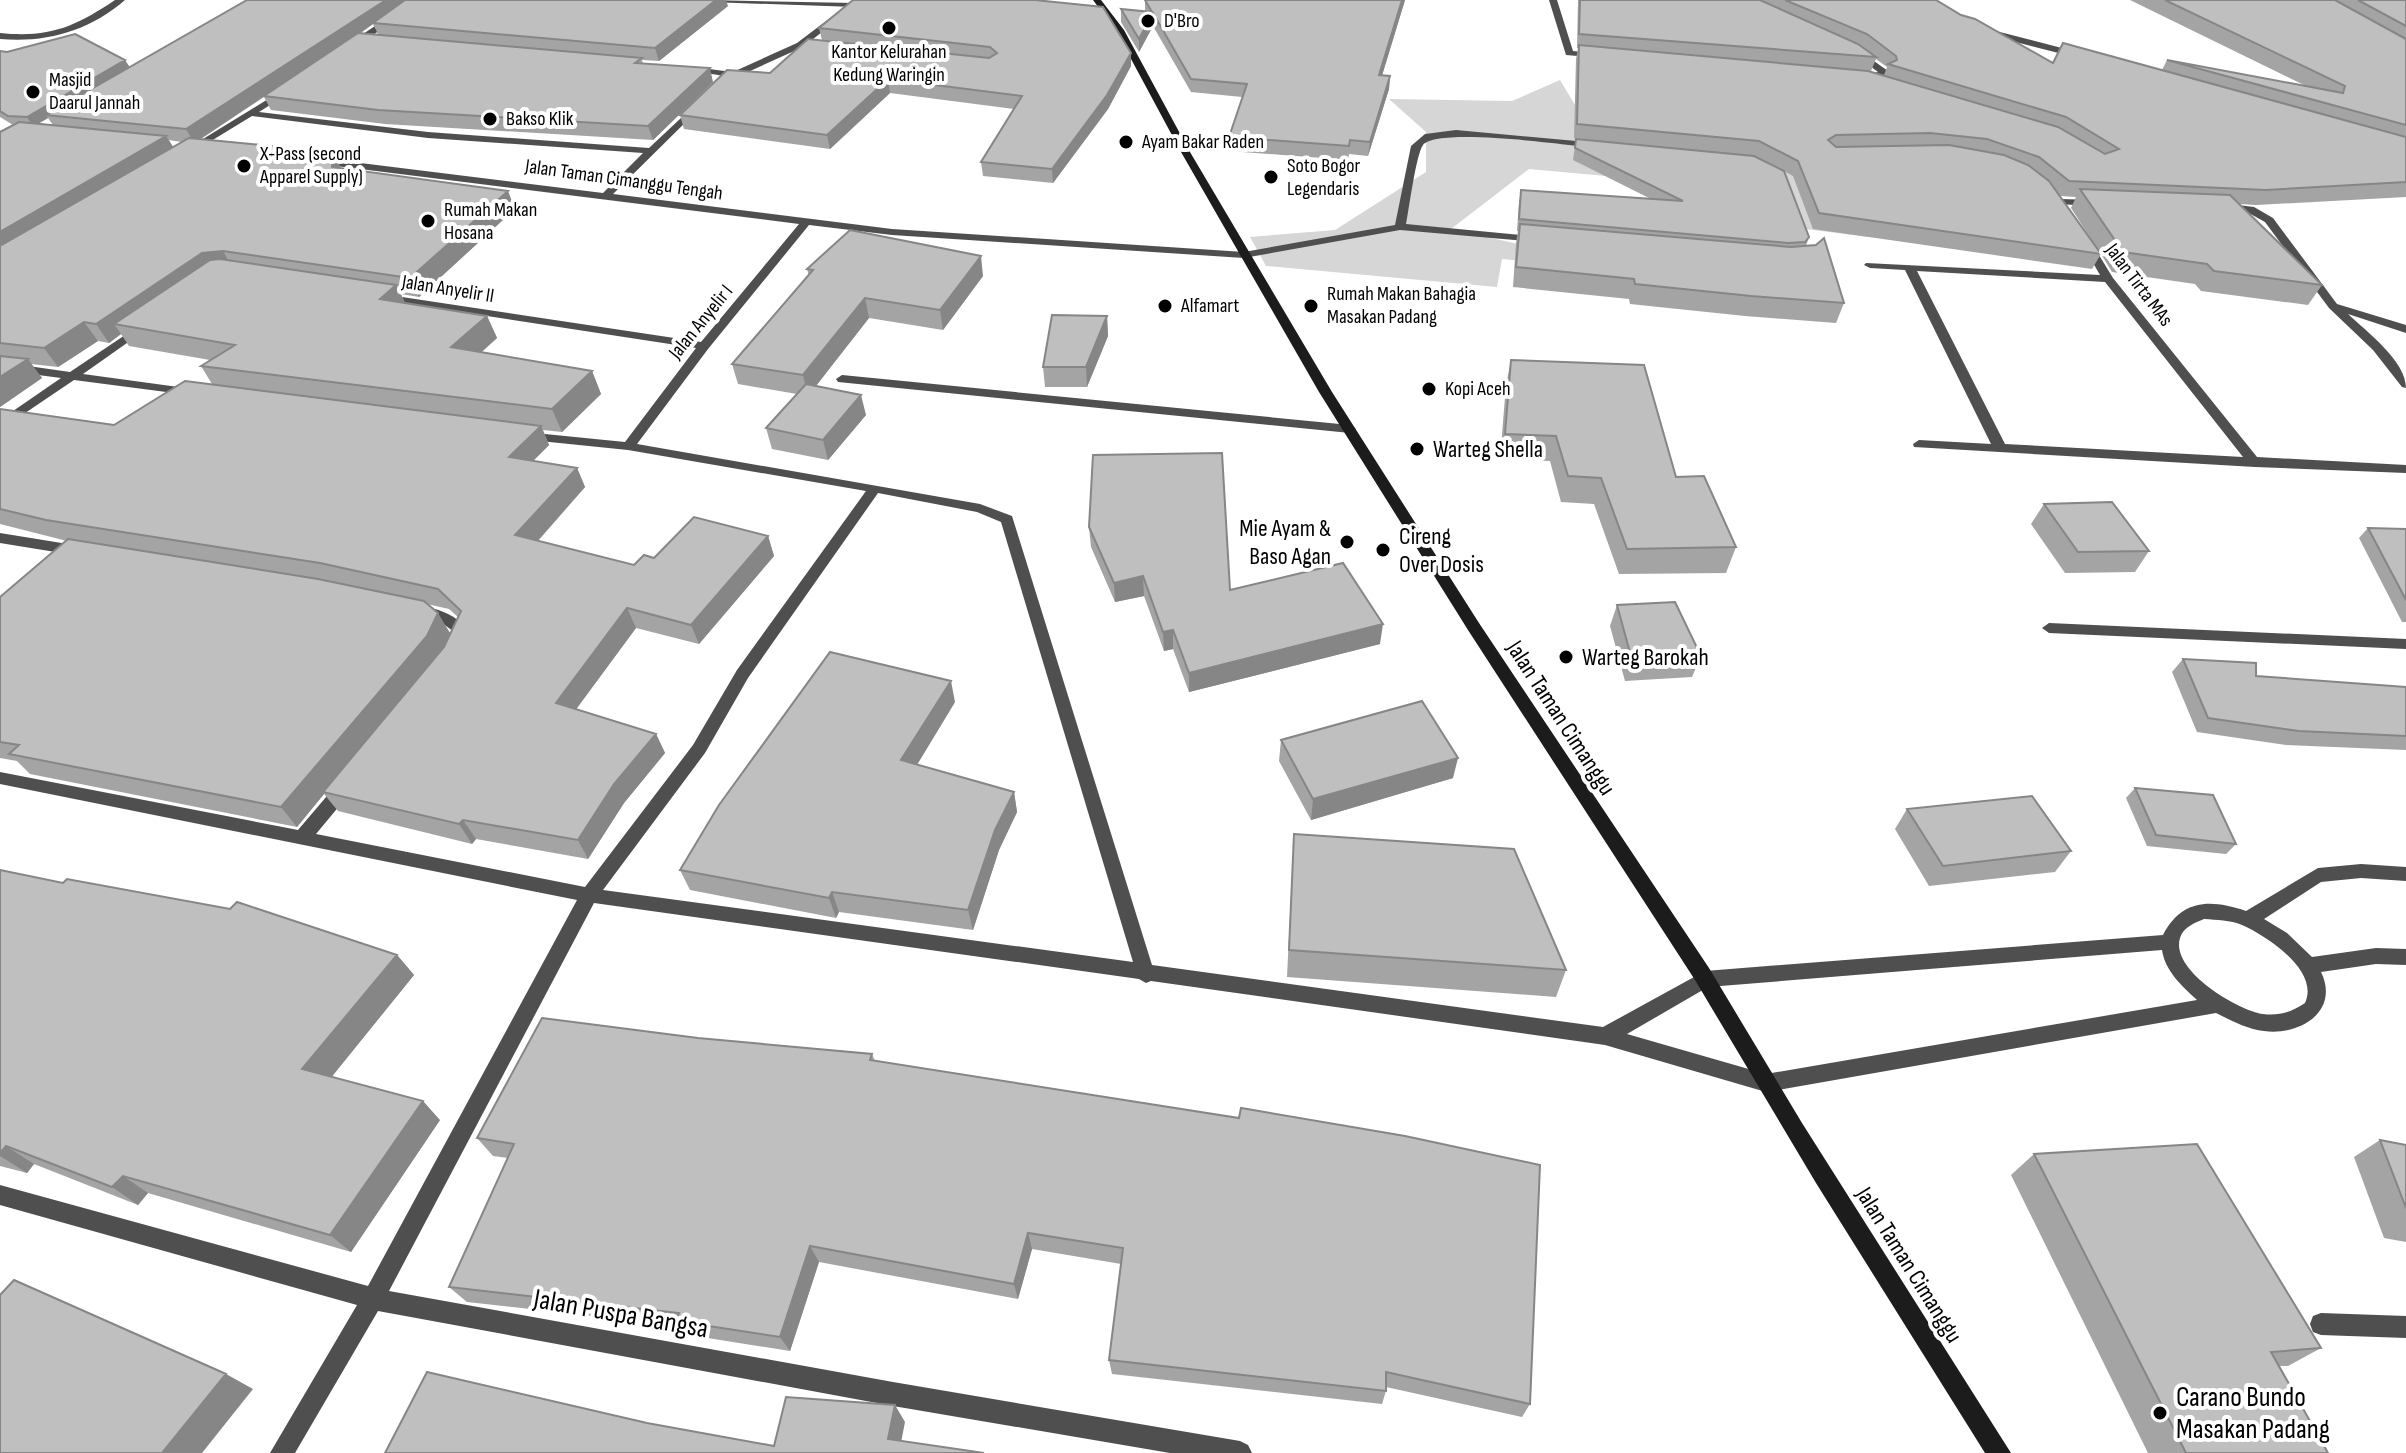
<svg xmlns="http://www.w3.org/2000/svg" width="2406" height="1453" font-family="'Sofia Sans Condensed',sans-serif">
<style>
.green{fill:#d6d6d6}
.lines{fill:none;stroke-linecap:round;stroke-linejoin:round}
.street{fill:#4f4f4f;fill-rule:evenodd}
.secondary{fill:#1c1c1c;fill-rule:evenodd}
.wall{fill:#a4a4a4;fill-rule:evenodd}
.shaded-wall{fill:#868686}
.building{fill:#bfbfbf;stroke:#868686;stroke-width:2}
.poi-dot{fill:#000;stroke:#fff;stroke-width:3}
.labels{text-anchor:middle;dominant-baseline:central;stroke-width:8;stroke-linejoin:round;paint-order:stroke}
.far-poi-label{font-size:20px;fill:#000;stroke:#fff;text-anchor:start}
.far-street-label{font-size:20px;fill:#000;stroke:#fff}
.poi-label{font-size:24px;fill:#000;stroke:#fff;text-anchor:start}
.street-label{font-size:24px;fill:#000;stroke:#fff}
.near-street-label{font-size:28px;fill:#000;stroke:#fff}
.near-poi-label{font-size:28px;fill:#000;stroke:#fff;text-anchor:start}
</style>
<rect width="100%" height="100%" fill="#fff"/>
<path class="green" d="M 1560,80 L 1575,105 L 1824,151 L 1868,237 L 1790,227 L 1694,184 L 1529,169 L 1451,229 L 1607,264 L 1612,269 L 1502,259 L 1497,287 L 1266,266 L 1250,237 L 1335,230 L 1426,172 L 1426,132 L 1389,99 L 1512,101 Z"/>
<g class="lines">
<path class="street" d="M 115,0 L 125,0 C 89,31 47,43 0,39 L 0,33 C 49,38 75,27 115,0 Z
M 414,0 L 424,0 L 354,48 L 348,48 L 348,44 Z
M 705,0 L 855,3 L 883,0 L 855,7 L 709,2 Z
M 1549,0 L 1557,0 L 1573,51 L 1601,54 L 1601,58 L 1566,55 Z
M 834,15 L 841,17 L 803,47 L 728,81 L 722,81 L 720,79 L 724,76 L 688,70 L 692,67 L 733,72 L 797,43 Z
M 1988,29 L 2081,53 L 2082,55 L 2078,58 L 1985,34 L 1985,30 Z
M 1857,49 L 1888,71 L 1888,75 L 1857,81 L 1857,77 L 1878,72 L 1854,54 L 1853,52 Z
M 286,88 L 291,91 L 289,93 L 259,112 L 428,132 L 649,148 L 697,103 L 700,104 L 700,108 L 613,194 L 892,229 L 1244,252 L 1395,225 L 1411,146 L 1425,134 L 1456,130 L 1598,143 L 1598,147 L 1595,148 C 1567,145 1438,127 1423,145 C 1416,154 1409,210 1406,224 L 1541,237 L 1542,239 L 1537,242 L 1400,230 L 1244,258 L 892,235 L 809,225 L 708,349 L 637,444 L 980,504 L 1012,516 L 1152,965 L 1603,1027 L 1705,971 L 2163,935 C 2182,899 2210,899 2246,911 L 2318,868 L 2361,864 L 2406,867 L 2406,881 L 2361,878 L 2321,882 L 2264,919 L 2287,933 L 2312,957 L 2376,948 L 2406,949 L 2406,965 L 2376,964 L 2321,972 C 2340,1011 2300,1036 2264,1031 C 2247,1029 2232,1021 2216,1013 L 1766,1092 L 1605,1045 L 1151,981 L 1146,983 L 1139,979 L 594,903 L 389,1291 L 893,1382 L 1240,1441 L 1248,1445 L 1252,1453 L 1170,1453 L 893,1406 L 378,1311 L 295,1453 L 270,1453 L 357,1305 L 0,1205 L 0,1185 L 368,1286 L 577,900 L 0,784 L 0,772 L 298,830 L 338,783 L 350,783 L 352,788 L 350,793 L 316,834 L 585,887 L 693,745 L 737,670 L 866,491 L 628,450 L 520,439 L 520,433 L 525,432 L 625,442 L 696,348 L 382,300 L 376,297 L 382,294 L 701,342 L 799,224 L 320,164 L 315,161 L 320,158 L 603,193 L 643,153 L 428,138 L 252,116 L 193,152 L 185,150 ZM 878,493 L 977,512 L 1001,522 L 1133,962 L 603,890 L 705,753 L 748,678 ZM 2204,919 C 2217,920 2230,920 2242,925 C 2267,936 2320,971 2305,1003 C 2292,1012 2279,1016 2263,1014 C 2237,1010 2170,970 2180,938 C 2183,927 2195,923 2204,919 ZM 2162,950 C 2165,971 2182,986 2197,1000 L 1766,1074 L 1627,1034 L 1708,987 Z
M 2061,199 L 2095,200 L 2100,203 L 2095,206 L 2057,204 L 2057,200 Z
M 2222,203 L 2254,207 L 2273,218 L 2337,304 L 2406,325 L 2406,333 L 2348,314 C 2367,332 2406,361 2406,388 L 2402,387 L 2373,350 L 2329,308 L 2265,222 L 2247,212 L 2218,208 L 2217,206 Z
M 2086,239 L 2091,242 L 2113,278 L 2257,457 L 2406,465 L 2406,473 L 2255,467 L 1914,447 L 1913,444 L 1919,440 L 1991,444 L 1905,270 L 1870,268 L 1864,265 L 1866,263 L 2100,275 L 2081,242 ZM 1917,271 L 2105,282 L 2243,457 L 2005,444 Z
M 140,325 L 146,329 L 144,331 L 83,374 L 193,389 L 197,390 L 197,396 L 74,380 L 0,430 L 0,420 L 61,378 L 0,370 L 0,362 L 70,372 Z
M 842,375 L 1350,425 L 1356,429 L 1350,433 L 838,382 L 836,379 Z
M 0,533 L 80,546 L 87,551 L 80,556 L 0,543 Z
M 422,606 C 442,610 456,615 469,631 L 463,644 L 453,644 L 450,640 L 454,632 L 437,619 L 417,615 L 415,611 Z
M 2049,623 L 2406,639 L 2406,649 L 2049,633 L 2042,628 Z
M 2321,1313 L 2406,1316 L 2406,1338 L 2321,1335 L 2313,1332 L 2310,1324 L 2313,1316 Z"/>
<path class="secondary" d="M 1093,0 L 1101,0 L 1124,30 L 1190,152 L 1332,392 L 1479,623 L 1709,968 L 1802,1123 L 2011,1453 L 1985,1453 L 1816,1183 L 1695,980 L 1468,630 L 1319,392 L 1181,152 L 1116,31 Z"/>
</g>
<path class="wall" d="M 247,0 L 728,6 L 659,61 L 642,60 L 643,64 L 713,82 L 653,140 L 385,124 L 271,110 L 264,97 L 201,139 L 341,168 L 515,209 L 419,297 L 401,294 L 405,303 L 487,316 L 497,338 L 481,352 L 592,371 L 601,394 L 562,432 L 543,430 L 549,445 L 533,461 L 577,468 L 585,487 L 538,541 L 634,565 L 654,558 L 768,536 L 774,556 L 699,644 L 636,628 L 576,709 L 656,734 L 665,753 L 624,803 L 588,859 L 476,839 L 472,844 L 338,811 L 324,794 L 297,827 L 30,774 L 17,761 L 0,758 L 0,597 L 67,541 L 0,524 L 0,409 L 114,425 L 212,384 L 201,366 L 210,360 L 129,346 L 121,334 L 109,343 L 98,341 L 58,367 L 31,364 L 42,378 L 0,407 L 0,132 L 13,125 L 0,117 L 0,51 L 130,68 ZM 373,24 L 378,34 L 361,33 ZM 48,118 L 53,125 L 39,123 ZM 169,140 L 175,141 L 182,142 L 173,147 ZM 427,604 L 449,609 L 458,617 L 450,633 Z
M 1145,0 L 1405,0 L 1382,75 L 1390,76 L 1389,89 L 1368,156 L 1349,154 L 1348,160 L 1229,151 L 1229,137 L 1242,97 L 1191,92 L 1153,26 L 1139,52 L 1121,22 L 1121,9 L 1145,11 Z
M 1578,0 L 1936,0 L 1961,15 L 2053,63 L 2162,70 L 2167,60 L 2308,87 L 2130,0 L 2406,0 L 2406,197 L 2256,205 L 2239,204 L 2322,285 L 2308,305 L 2201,291 L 2195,284 L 2112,272 L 2101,254 L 2092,269 L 1813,229 L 1793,176 L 1784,171 L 1809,237 L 1806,246 L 1844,303 L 1836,323 L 1745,316 L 1630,304 L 1629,299 L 1513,287 L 1516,243 L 1518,231 L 1517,231 L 1519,202 L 1521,190 L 1651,199 L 1573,160 L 1576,139 L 1608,142 L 1574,138 L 1576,59 L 1578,48 L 1577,48 ZM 1876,59 L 1887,67 L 1884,75 L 1859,70 L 1871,71 ZM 2058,194 L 2061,196 L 2076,197 L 2071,208 L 2093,242 Z
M 819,28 L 1131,53 L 1131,66 L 1108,109 L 1053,183 L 983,176 L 981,162 L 1014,109 L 890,93 L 830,149 L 684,129 L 680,115 L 770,73 L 822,40 Z
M 807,269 L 983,276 L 943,330 L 869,318 L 816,386 L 866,415 L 828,460 L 772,449 L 766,428 L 797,394 L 738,384 L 732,364 L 809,276 Z
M 1107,316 L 1108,336 L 1087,387 L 1045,387 L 1043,367 Z
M 1511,360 L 1676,477 L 1736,547 L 1726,573 L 1619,574 L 1594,504 L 1561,502 L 1550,461 L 1500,459 L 1506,385 Z
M 2044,504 L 2149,551 L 2135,572 L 2065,573 L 2031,524 Z
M 1089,527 L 1230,590 L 1380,644 L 1189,692 L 1173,649 L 1164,651 L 1144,596 L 1115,602 L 1091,547 Z
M 2368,528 L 2406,529 L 2406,622 L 2402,622 L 2359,538 Z
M 1617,605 L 1701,656 L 1692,677 L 1625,681 L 1610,626 Z
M 2183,659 L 2256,676 L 2406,687 L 2406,750 L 2286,745 L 2197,732 L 2172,672 Z
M 955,702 L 917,765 L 1014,792 L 1017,812 L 999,850 L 973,930 L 839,912 L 836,918 L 690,890 L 680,870 Z
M 1281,740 L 1453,778 L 1311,820 L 1279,761 Z
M 2135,788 L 2236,844 L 2226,854 L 2147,846 L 2126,798 Z
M 1907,809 L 2071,851 L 2055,872 L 1929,886 L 1895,829 Z
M 1294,834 L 1566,970 L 1556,997 L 1287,977 Z
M 0,870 L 397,955 L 414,975 L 331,1077 L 440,1120 L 351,1252 L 148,1193 L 138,1205 L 34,1164 L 27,1173 L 0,1166 Z
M 698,1038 L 872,1054 L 875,1061 L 1530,1404 L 1522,1417 L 1386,1387 L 1386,1391 L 1382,1404 L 1112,1374 L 1109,1360 L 1121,1264 L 1032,1249 L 1018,1299 L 819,1262 L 790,1351 L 689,1335 L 681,1326 L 467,1302 L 449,1287 L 508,1158 L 493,1156 L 477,1138 Z
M 2380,1140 L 2406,1145 L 2406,1242 L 2384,1238 L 2354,1157 Z
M 2034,1154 L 2321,1348 L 2288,1366 L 2279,1366 L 2328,1453 L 2148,1453 L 2011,1175 Z"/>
<path class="shaded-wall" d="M 386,0 L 410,0 L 373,23 L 373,24 L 194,143 L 186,129 Z
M 716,0 L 726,0 L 728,6 L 659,61 L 655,48 Z
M 1402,0 L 1405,0 L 1378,89 L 1379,75 Z
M 1153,13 L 1153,26 L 1139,52 L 1139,39 Z
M 1131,53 L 1131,66 L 1108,109 L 1053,183 L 1052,169 Z
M 125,60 L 131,69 L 46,115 L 48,118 L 33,127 L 27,117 Z
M 710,68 L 713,82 L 653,140 L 648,126 Z
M 1390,76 L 1389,89 L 1368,156 L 1370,142 Z
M 888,79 L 890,93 L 830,149 L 827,135 Z
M 166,136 L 177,153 L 0,258 L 0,232 Z
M 333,152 L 342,170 L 332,167 Z
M 508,191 L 515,209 L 419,297 L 410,278 Z
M 223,251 L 233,269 L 114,324 L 121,334 L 109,343 L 96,324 L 202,253 Z
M 981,256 L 983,276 L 943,330 L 940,310 Z
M 396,285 L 407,307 L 380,299 Z
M 865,298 L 869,318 L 808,396 L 803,375 Z
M 487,316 L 497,338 L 462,370 L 451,347 Z
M 1107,316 L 1108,336 L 1087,387 L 1086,367 Z
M 84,322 L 98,341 L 58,367 L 44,348 Z
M 28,359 L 42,378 L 0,407 L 0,377 Z
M 592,371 L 601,394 L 562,432 L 552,409 Z
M 861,395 L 866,415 L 828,460 L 823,440 Z
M 541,426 L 549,445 L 518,476 L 509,457 Z
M 577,468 L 585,487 L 525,555 L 515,535 Z
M 768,536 L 774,556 L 699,644 L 691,625 Z
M 1143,576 L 1144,596 L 1115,602 L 1114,583 Z
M 627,608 L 636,628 L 566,723 L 556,703 Z
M 438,613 L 450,633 L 439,656 L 323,792 L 324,794 L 297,827 L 281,807 Z
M 1383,624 L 1380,644 L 1189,692 L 1189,673 Z
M 1173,630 L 1173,649 L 1164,651 L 1163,632 Z
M 951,681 L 955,702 L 907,781 L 901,760 Z
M 656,734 L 665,753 L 624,803 L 588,859 L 578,840 L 614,784 Z
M 1458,758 L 1453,778 L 1311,820 L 1313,799 Z
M 1014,792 L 1017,812 L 999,850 L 973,930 L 968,910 L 995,830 Z
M 463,820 L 476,839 L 472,844 L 459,824 Z
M 832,892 L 839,912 L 836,918 L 829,898 Z
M 397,955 L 414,975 L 322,1089 L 302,1069 Z
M 423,1101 L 440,1120 L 351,1252 L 330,1235 Z
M 6,1146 L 34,1164 L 27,1173 L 0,1156 L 0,1153 Z
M 123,1176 L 148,1193 L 138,1205 L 112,1187 Z
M 1028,1233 L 1032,1249 L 1018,1299 L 1014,1284 Z
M 810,1246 L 819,1262 L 790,1351 L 780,1337 Z
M 226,1374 L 253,1389 L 202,1453 L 162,1453 Z
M 895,1405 L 905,1422 L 899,1453 L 888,1439 Z"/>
<path class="building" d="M 247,0 L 386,0 L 186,129 L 46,115 Z
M 405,0 L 716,0 L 655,48 L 373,23 Z
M 853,0 L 1035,0 L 1103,7 L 1131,53 L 1107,95 L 1052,169 L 981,162 L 1022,96 L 888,79 L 827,135 L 680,115 L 727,70 L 770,73 L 808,39 L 989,58 L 997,53 L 990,47 L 819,28 Z
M 1145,0 L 1402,0 L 1379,75 L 1390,76 L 1370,142 L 1350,140 L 1349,146 L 1229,137 L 1247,84 L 1191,79 L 1153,13 L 1139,39 L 1121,9 L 1152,12 Z
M 1580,0 L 1760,0 L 1858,44 L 1876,57 L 1579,34 Z
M 1785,0 L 1936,0 L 1961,15 L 1975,19 L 2053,63 L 2063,43 L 2406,137 L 2406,182 L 2266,190 L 2069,181 L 2039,157 L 1987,139 L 1930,133 L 1836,135 L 1828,140 L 1836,147 L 1949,145 L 2004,155 L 2028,165 L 2049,181 L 2101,254 L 1819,213 L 1798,161 L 1759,141 L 1577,124 L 1579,45 L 1868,71 L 2058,127 L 2105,154 L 2119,149 L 2066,117 L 1888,64 L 1897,60 L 1896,56 L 1867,34 Z
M 2165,0 L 2335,0 L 2406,39 L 2406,125 L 2167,60 L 2343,93 L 2345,86 Z
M 2358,0 L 2406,0 L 2406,26 Z
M 358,33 L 642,58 L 635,63 L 710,68 L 648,126 L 378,110 L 264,96 Z
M 75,34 L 125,60 L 27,117 L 8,116 L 0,111 L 0,51 L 7,52 Z
M 19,122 L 166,136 L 0,232 L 0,132 Z
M 189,138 L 333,152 L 332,167 L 508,191 L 410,278 L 223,251 L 202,253 L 96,324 L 84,322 L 44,348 L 0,343 L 0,246 Z
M 1576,139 L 1754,156 L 1784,171 L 1809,237 L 1805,242 L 1788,243 L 1519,219 L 1521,190 L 1683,201 L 1575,148 Z
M 2080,189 L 2230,195 L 2322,285 L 2214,271 L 2207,264 L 2123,252 Z
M 1520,224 L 1791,247 L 1816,245 L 1824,238 L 1844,303 L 1751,296 L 1635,284 L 1634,279 L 1516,267 Z
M 850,230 L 981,256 L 940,310 L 865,298 L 803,375 L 732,364 L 813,270 L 807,269 Z
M 220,259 L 396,285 L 380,299 L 487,316 L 451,347 L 592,371 L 552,409 L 201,366 L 235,345 L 114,324 L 210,260 Z
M 1052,315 L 1107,316 L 1086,367 L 1043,367 Z
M 0,356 L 28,359 L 0,377 Z
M 1511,360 L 1644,365 L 1676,477 L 1704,476 L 1736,547 L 1627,549 L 1601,478 L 1568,476 L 1556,436 L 1505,434 Z
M 185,381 L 541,426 L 509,457 L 577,468 L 515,535 L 634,565 L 644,555 L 654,558 L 694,517 L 768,536 L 691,625 L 627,608 L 556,703 L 656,734 L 614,784 L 578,840 L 463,820 L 459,824 L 323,792 L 444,647 L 461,611 L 438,589 L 320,563 L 46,520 L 0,509 L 0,409 L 114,425 Z
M 806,384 L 861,395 L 823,440 L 766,428 Z
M 1222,453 L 1230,590 L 1343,563 L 1383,624 L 1189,673 L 1173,630 L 1163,632 L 1143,576 L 1114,583 L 1089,527 L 1093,455 Z
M 2112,502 L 2149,551 L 2078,552 L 2044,504 Z
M 2368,528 L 2406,529 L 2406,600 Z
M 68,539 L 318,579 L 424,601 L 438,613 L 427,636 L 281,807 L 9,754 L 19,745 L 0,742 L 0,597 Z
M 1675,602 L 1701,656 L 1632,660 L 1617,605 Z
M 830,652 L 951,681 L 901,760 L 1014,792 L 995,830 L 968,910 L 832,892 L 829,898 L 680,870 L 719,805 Z
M 2183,659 L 2256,663 L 2256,676 L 2406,687 L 2406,736 L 2299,731 L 2208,718 Z
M 1422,701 L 1458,758 L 1313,799 L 1281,740 Z
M 2135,788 L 2213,795 L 2236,844 L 2156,835 Z
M 2032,796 L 2071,851 L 1943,866 L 1907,809 Z
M 1294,834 L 1514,849 L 1566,970 L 1289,950 Z
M 0,870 L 63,883 L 67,879 L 230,909 L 237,902 L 397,955 L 302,1069 L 423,1101 L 330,1235 L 123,1176 L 112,1187 L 6,1146 L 0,1153 Z
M 542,1018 L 698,1038 L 872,1054 L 870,1060 L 1239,1118 L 1241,1108 L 1405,1136 L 1540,1165 L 1530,1404 L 1386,1372 L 1386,1391 L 1109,1360 L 1123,1248 L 1028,1233 L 1014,1284 L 810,1246 L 780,1337 L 676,1321 L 679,1313 L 449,1287 L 514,1144 L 477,1138 Z
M 2380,1140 L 2406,1145 L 2406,1208 Z
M 2197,1144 L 2321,1348 L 2271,1352 L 2328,1453 L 2186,1453 L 2034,1154 Z
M 14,1280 L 226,1374 L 162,1453 L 0,1453 L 0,1295 Z
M 427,1372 L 647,1423 L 774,1446 L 786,1397 L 895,1405 L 888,1439 L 984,1453 L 385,1453 Z"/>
<g class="poi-dot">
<circle cx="1148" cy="21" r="8"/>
<circle cx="889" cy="28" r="8"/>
<circle cx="33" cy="92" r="8"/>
<circle cx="490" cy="119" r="8"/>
<circle cx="1126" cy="142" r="8"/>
<circle cx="244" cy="166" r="8"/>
<circle cx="1271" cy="177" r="8"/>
<circle cx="428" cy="221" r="8"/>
<circle cx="1165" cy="306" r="8"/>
<circle cx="1311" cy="306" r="8"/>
<circle cx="1429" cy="389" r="8"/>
<circle cx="1417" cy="449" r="8"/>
<circle cx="1347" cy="542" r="8"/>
<circle cx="1383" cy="550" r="8"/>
<circle cx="1566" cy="657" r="8"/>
<circle cx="2160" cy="1413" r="8"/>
</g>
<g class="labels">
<g class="far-poi-label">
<text x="1164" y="21">D'Bro</text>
<text x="889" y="52" text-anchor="middle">Kantor Kelurahan<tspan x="889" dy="23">Kedung Waringin</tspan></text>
<text x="49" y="80">Masjid<tspan x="49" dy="23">Daarul Jannah</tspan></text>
<text x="506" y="119">Bakso Klik</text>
<text x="1142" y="142">Ayam Bakar Raden</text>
<text x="260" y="154">X-Pass (second<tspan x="260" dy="23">Apparel Supply)</tspan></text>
<text x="1287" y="166">Soto Bogor<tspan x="1287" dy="23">Legendaris</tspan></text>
<text x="444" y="210">Rumah Makan<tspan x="444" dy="23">Hosana</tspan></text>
<text x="1327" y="294">Rumah Makan Bahagia<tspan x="1327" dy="23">Masakan Padang</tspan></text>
<text x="1181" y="306">Alfamart</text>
<text x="1445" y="389">Kopi Aceh</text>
</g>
<g class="far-street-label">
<text transform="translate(624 180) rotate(8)">Jalan Taman Cimanggu Tengah</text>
<text transform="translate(2139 285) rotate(53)">Jalan Tirta MAs</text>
<text transform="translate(448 289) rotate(9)">Jalan Anyelir II</text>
<text transform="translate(701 322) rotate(-51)">Jalan Anyelir I</text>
</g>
<g class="poi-label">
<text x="1433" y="449">Warteg Shella</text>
<text x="1331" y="528" text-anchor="end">Mie Ayam &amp;<tspan x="1331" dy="28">Baso Agan</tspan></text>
<text x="1399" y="536">Cireng<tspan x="1399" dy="28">Over Dosis</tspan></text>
<text x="1582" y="657">Warteg Barokah</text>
</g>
<g class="street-label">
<text transform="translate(1561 718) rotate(57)">Jalan Taman Cimanggu</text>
<text transform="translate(1909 1265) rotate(58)">Jalan Taman Cimanggu</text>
</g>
<g class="near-street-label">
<text transform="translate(621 1314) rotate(10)">Jalan Puspa Bangsa</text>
</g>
<g class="near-poi-label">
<text x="2176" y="1397">Carano Bundo<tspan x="2176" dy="32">Masakan Padang</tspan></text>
</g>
</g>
</svg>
